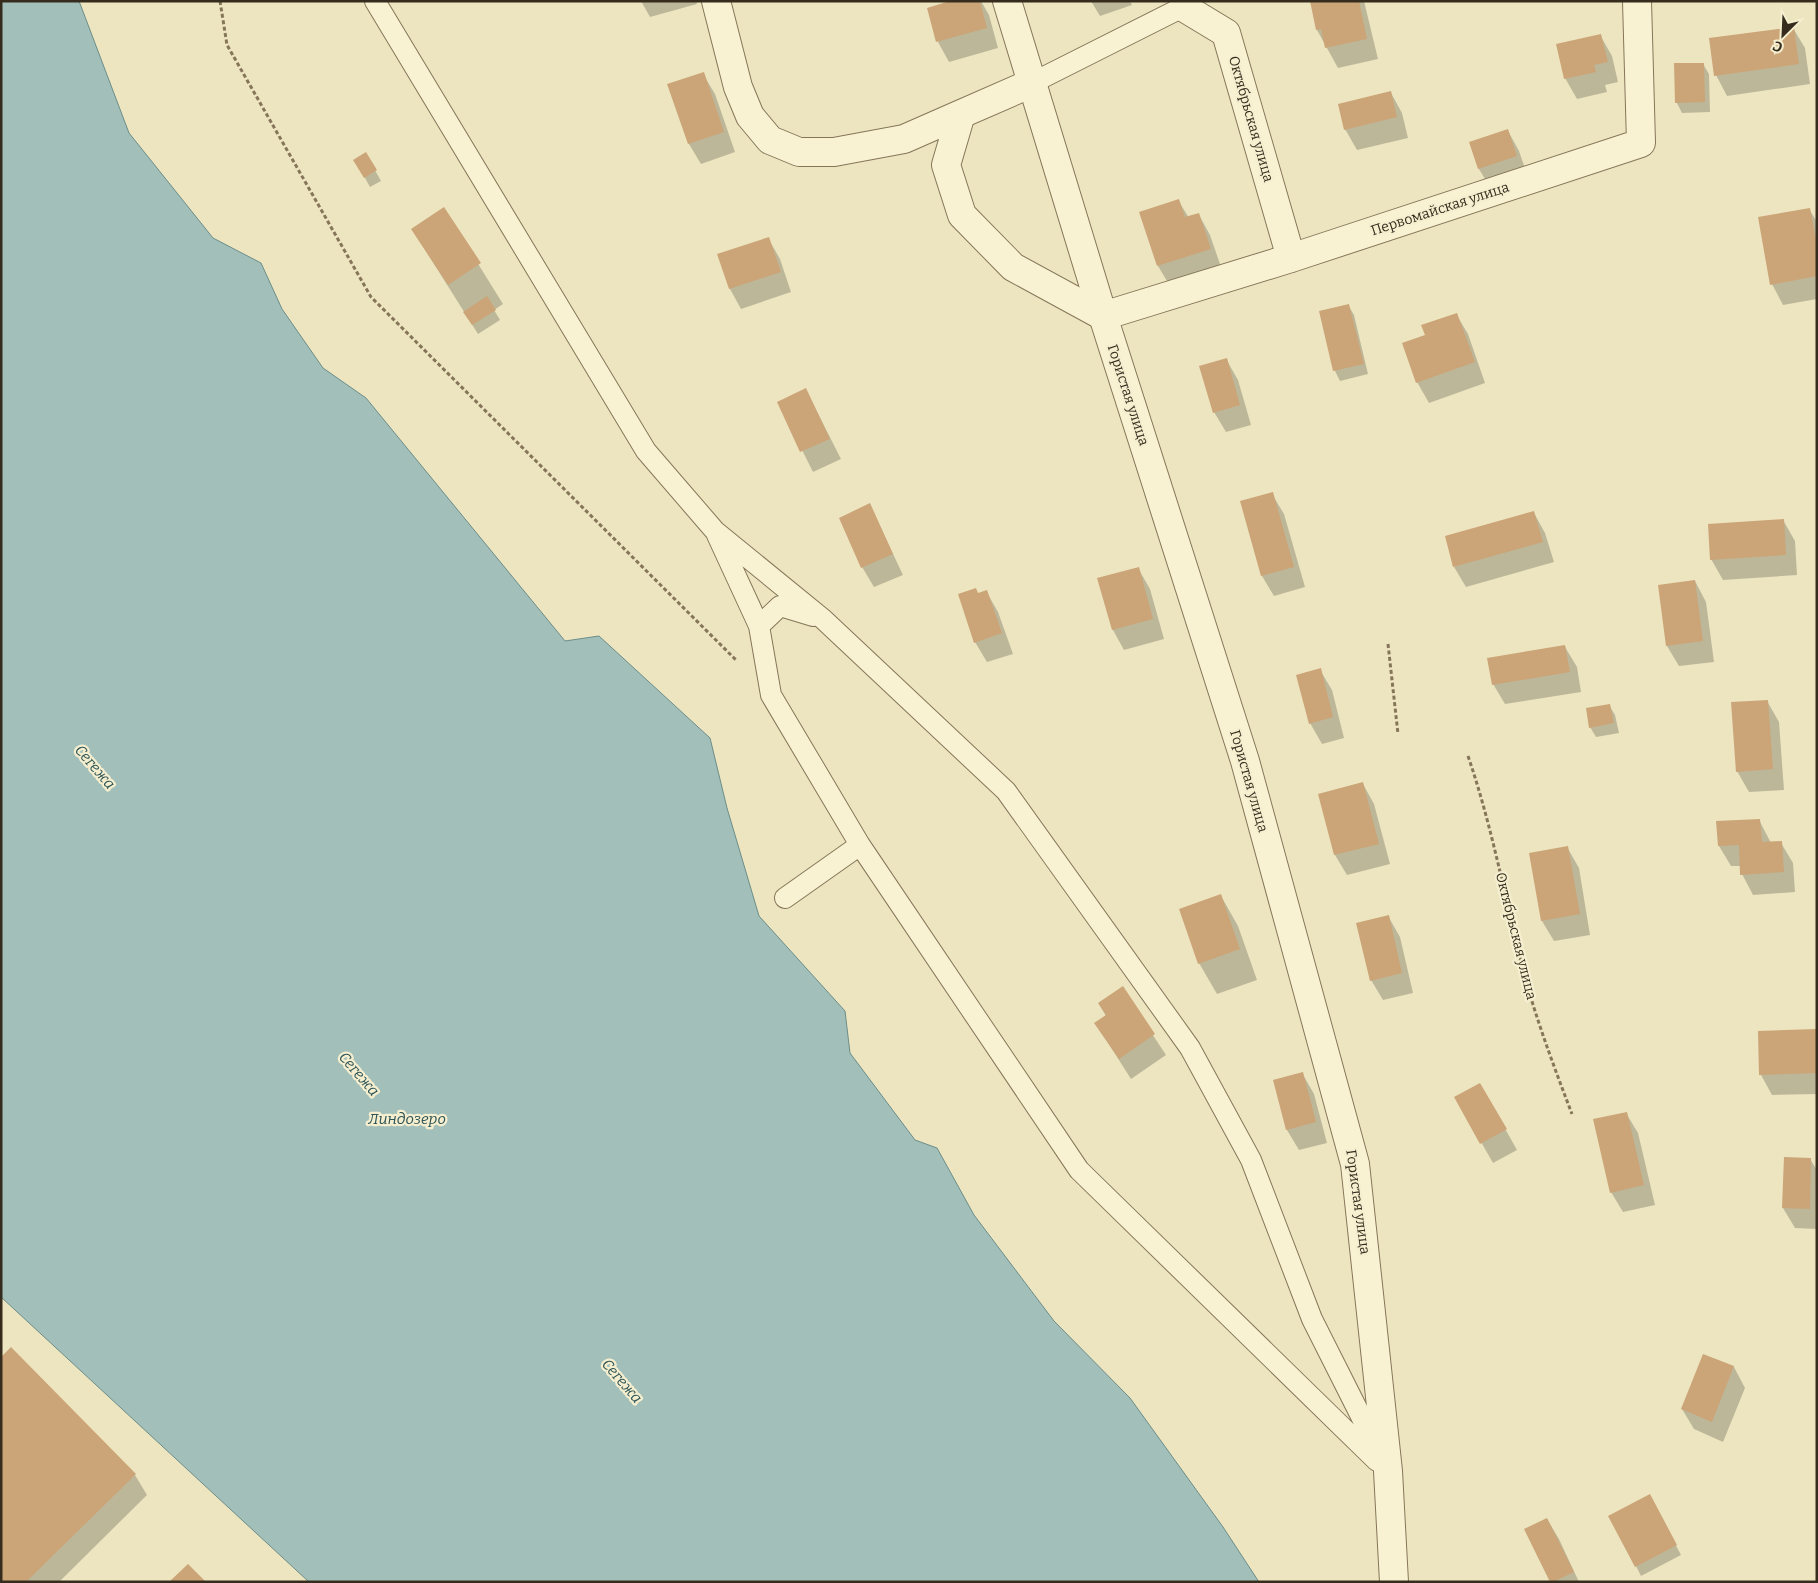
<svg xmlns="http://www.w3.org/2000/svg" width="1818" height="1583" font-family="Bitter,serif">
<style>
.water{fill:#a3bfba;stroke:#6b8d89}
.shadow{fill:#0003}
.building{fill:#cba477}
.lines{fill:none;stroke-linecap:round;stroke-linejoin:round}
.service-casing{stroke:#867659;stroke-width:22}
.minor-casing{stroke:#867659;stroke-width:30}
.tertiary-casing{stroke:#867659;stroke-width:30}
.path{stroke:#867659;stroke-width:3;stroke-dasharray:4 2.5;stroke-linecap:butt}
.service{stroke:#f8f2d3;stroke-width:20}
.minor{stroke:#f8f2d3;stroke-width:28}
.tertiary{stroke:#f8f2d3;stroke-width:28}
.labels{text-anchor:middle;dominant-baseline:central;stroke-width:4.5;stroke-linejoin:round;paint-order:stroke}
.street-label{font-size:14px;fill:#362c1d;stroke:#f5efd0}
.water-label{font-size:15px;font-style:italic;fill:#2c5355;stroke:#f5efd0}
</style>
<rect width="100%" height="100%" fill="#ede5c0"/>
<path class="water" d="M 1,1 L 79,1 L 129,133 L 213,238 L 261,263 L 282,309 L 323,368 L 366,398 L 565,641 L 599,636 L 710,738 L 727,808 L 759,916 L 845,1011 L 850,1053 L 915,1140 L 937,1148 L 974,1215 L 1054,1321 L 1130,1398 L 1223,1527 L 1259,1582 L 309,1582 L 1,1297 Z"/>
<path class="shadow" d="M 641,1 L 696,1 L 697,4 L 650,17 Z
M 955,1 L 981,1 L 989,15 L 998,48 L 949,62 L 938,42 Z
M 1091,1 L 1130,1 L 1132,5 L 1100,16 Z
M 1311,1 L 1364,1 L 1378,59 L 1338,68 L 1317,30 Z
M 1793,28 L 1805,48 L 1810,84 L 1727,96 L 1716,75 Z
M 1600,35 L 1612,56 L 1618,82 L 1605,85 L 1607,92 L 1577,99 L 1565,78 Z
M 1703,64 L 1709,74 L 1710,112 L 1682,113 L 1677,103 L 1676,65 Z
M 703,74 L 715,94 L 735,152 L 701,164 L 689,144 L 669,85 Z
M 1391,93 L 1402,113 L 1408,138 L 1357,150 L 1345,129 Z
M 1508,131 L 1519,151 L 1528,177 L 1491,189 L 1479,169 L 1471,143 Z
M 366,154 L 381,181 L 370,187 L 355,160 Z
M 1178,200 L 1189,218 L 1199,215 L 1210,235 L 1222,270 L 1170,286 L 1158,266 L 1141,213 Z
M 444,209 L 503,304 L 494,310 L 500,320 L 478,334 L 412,229 Z
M 1809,209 L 1817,222 L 1817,299 L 1783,305 L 1772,284 Z
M 768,238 L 780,259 L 791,292 L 741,309 L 730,289 L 719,255 Z
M 1348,305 L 1354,315 L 1368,374 L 1340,381 L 1335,371 L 1320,312 Z
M 1456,314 L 1468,334 L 1485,383 L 1429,403 L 1417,382 Z
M 1226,359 L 1238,380 L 1251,425 L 1226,432 L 1214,412 Z
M 806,390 L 841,459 L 813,472 L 778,402 Z
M 1272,494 L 1284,514 L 1305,587 L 1274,596 L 1262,576 L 1242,502 Z
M 870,505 L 903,575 L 874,587 L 862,567 Z
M 1534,513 L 1545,533 L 1554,562 L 1466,587 L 1454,567 Z
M 1783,520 L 1795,541 L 1797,575 L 1723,580 L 1711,559 Z
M 1138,568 L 1150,589 L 1164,639 L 1124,650 L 1113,630 L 1099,579 Z
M 1695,581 L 1706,602 L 1714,662 L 1679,666 L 1667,646 L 1659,586 Z
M 986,591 L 998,612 L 1013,654 L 987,662 L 975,642 L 979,594 Z
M 1565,647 L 1577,667 L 1581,692 L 1505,704 L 1493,684 Z
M 1320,670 L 1332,690 L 1344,738 L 1322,744 L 1310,723 Z
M 1767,701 L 1779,722 L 1784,790 L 1749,792 L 1737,771 Z
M 1609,705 L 1615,715 L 1619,733 L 1596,737 L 1590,727 Z
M 1363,784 L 1374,804 L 1390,864 L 1347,875 L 1335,855 Z
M 1759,820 L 1771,843 L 1781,843 L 1793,863 L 1795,892 L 1753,895 L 1742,874 L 1741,866 L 1731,866 L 1719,846 Z
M 1567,847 L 1579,868 L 1590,935 L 1554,941 L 1542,921 L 1531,854 Z
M 1221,896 L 1238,926 L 1257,980 L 1217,994 L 1199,963 Z
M 1388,916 L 1400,937 L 1413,993 L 1383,1000 L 1371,980 Z
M 1122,988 L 1166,1055 L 1131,1079 L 1096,1024 L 1106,1016 L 1099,1004 Z
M 1817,1030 L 1817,1094 L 1772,1095 L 1761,1075 Z
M 1302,1073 L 1314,1094 L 1327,1143 L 1299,1150 L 1287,1130 L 1274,1080 Z
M 1480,1084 L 1517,1150 L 1493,1163 L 1456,1098 Z
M 1626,1113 L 1638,1133 L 1655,1205 L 1623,1212 L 1611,1192 Z
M 1810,1159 L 1817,1170 L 1817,1229 L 1795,1228 L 1783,1208 Z
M 1704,1355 L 1734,1367 L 1745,1388 L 1723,1442 L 1694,1429 L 1682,1409 Z
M 135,1475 L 147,1495 L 59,1582 L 1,1582 Z
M 1655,1505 L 1681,1555 L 1641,1576 L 1636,1566 Z
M 1547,1519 L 1559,1539 L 1579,1582 L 1551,1582 Z"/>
<path class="building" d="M 950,1 L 980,1 L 987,28 L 936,42 L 927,8 Z
M 1310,1 L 1359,1 L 1367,39 L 1325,48 L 1321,29 L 1316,30 Z
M 1794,27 L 1799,64 L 1714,76 L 1709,38 Z
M 1601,34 L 1608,62 L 1594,65 L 1596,72 L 1564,79 L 1556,44 Z
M 1674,63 L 1704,63 L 1705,102 L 1675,103 Z
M 704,72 L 724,132 L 688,144 L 667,84 Z
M 1391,91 L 1397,117 L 1344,130 L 1338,104 Z
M 1508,129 L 1517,156 L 1478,169 L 1469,142 Z
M 366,152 L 377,170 L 364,178 L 353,160 Z
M 1179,199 L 1185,217 L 1199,213 L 1211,249 L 1157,266 L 1139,212 Z
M 444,207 L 481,263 L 448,285 L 411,229 Z
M 1810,208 L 1817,244 L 1817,276 L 1770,285 L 1758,217 Z
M 769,237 L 781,272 L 729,289 L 717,254 Z
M 487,296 L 496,310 L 472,325 L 463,312 Z
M 1349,304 L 1364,364 L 1333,371 L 1319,311 Z
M 1457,313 L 1475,362 L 1416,383 L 1402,343 L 1425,335 L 1421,325 Z
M 1227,358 L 1240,405 L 1213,413 L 1199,366 Z
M 806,388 L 830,439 L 800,452 L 777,402 Z
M 1273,492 L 1294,567 L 1261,576 L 1240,501 Z
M 870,503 L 893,554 L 861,568 L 839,518 Z
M 1534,511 L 1543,542 L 1453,567 L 1445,536 Z
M 1784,519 L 1786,555 L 1710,560 L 1708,524 Z
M 1139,567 L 1153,619 L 1112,630 L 1097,578 Z
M 1695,580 L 1703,641 L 1666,646 L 1658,585 Z
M 976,588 L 978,593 L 987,590 L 1002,633 L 974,643 L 958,594 Z
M 1565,645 L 1570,672 L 1492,685 L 1487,658 Z
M 1321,668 L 1333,717 L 1309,724 L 1296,675 Z
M 1768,700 L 1773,769 L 1736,772 L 1731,702 Z
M 1610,704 L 1614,723 L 1589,728 L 1586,708 Z
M 1363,782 L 1379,844 L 1334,855 L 1318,794 Z
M 1760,819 L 1762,842 L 1782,841 L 1784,872 L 1740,875 L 1739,845 L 1718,846 L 1716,821 Z
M 1568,846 L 1580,914 L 1541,921 L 1529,853 Z
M 1221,894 L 1240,949 L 1198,964 L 1179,909 Z
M 1389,915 L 1402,973 L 1370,981 L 1356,923 Z
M 1123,986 L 1155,1034 L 1119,1059 L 1094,1023 L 1106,1015 L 1098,1003 Z
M 1817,1029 L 1817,1073 L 1759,1075 L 1758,1031 Z
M 1303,1072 L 1316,1122 L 1286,1130 L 1273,1080 Z
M 1480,1083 L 1507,1129 L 1480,1144 L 1454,1097 Z
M 1627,1112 L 1644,1185 L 1610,1193 L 1593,1119 Z
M 1784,1157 L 1811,1158 L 1810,1209 L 1782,1208 Z
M 11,1347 L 136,1474 L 26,1582 L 1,1582 L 1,1357 Z
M 1703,1354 L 1734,1366 L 1712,1422 L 1681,1409 Z
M 1650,1494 L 1677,1545 L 1635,1567 L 1608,1516 Z
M 1547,1518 L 1574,1572 L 1553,1582 L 1550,1582 L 1524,1529 Z
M 188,1564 L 206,1582 L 169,1582 Z"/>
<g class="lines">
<defs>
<path id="service" d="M 375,1 L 646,451 L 715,531 L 823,619 L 1006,791 L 1190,1048 L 1251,1160 L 1312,1319 L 1383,1460
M 1032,83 L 1183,7
M 717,535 L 759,626 L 771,695 L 860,845 L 1079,1170 L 1377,1461
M 759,626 L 780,606 L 813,616
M 785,898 L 860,845"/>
<path id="minor" d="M 716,1 L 738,87 L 750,116 L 770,140 L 799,152 L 834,152 L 904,139 L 961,114
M 1185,1 L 1183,7 L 1226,33 L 1291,258
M 1032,83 L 961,114 L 946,165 L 962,215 L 1013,267 L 1103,316 L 1291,258 L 1641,143 L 1637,1"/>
<path id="tertiary" d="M 1007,1 L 1103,316 L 1245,761 L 1355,1164 L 1388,1471 L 1394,1582"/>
</defs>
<use href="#service" class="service-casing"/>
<use href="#minor" class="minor-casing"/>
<use href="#tertiary" class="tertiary-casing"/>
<path class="path" d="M 220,1 L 227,45 L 371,297 L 736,660
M 1388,644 L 1398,734
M 1468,756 C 1492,826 1505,898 1523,970 C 1536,1019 1554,1067 1572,1114"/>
<use href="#service" class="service"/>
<use href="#minor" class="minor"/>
<use href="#tertiary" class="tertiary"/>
</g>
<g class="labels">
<g class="street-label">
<text transform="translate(1251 119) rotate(74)">Октябрьская улица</text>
<text transform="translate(1440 209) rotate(-18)">Первомайская улица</text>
<text transform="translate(1128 395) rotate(72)">Гористая улица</text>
<text transform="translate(1249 781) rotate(74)">Гористая улица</text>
<text transform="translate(1516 936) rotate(76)">Октябрьская улица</text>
<text transform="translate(1358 1202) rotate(82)">Гористая улица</text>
</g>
<g class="water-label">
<text transform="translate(95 767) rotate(49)">Сегежа</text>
<text transform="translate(359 1074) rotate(49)">Сегежа</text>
<text x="407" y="1119">Линдозеро</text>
<text transform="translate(622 1381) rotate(49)">Сегежа</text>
</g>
</g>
<rect width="1818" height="1583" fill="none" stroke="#362c1d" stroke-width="5"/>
<g transform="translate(1783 35) rotate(204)" stroke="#f5efd0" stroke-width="4" paint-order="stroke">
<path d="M0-4L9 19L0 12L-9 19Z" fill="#362c1d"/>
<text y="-8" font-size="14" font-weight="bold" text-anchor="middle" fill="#362c1d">С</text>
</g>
</svg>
